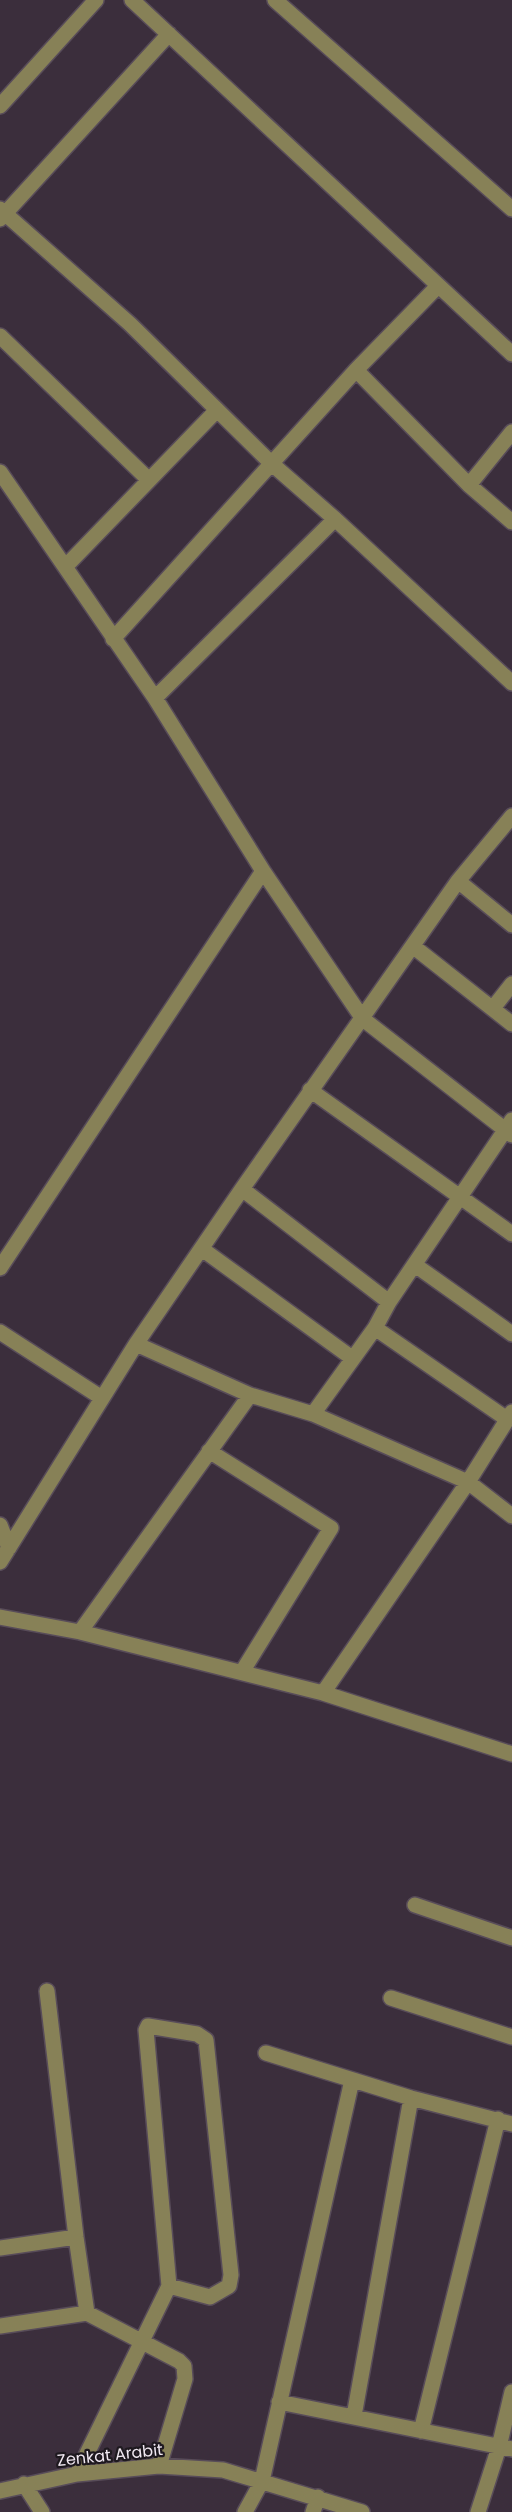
<svg xmlns="http://www.w3.org/2000/svg" width="512" height="2512" font-family="Poppins,sans-serif">
<style>
.lines{fill:none;stroke-linecap:round;stroke-linejoin:round}
.minor-casing{stroke:#584c59;stroke-width:18}
.minor{stroke:#878157;stroke-width:15}
.labels{text-anchor:middle;dominant-baseline:central;stroke-width:4.5;stroke-linejoin:round;paint-order:stroke}
.street-label{font-size:16px;fill:#f1e9f2;stroke:#1e191f}
</style>
<rect width="100%" height="100%" fill="#3b2e3c"/>
<g class="lines">
<defs>
<path id="minor" d="M 132,0 L 512,354
M 275,0 L 512,209
M 0,106 L 96,0
M 0,209 L 130,324 L 272,464 L 335,519 L 512,683
M 0,219 L 169,34
M 0,336 L 149,480
M 356,370 L 469,485 L 512,522
M 0,472 L 155,698 L 263,871 L 363,1019 L 512,1135
M 469,485 L 512,432
M 66,566 L 217,410
M 113,639 L 356,370 L 438,286
M 155,698 L 335,519
M 458,881 L 512,925
M 414,947 L 512,1024
M 493,1008 L 512,984
M 310,1090 L 512,1234
M 242,1189 L 389,1302
M 202,1249 L 352,1358
M 415,1265 L 512,1334
M 0,1268 L 263,871
M 375,1328 L 507,1419
M 0,1332 L 102,1398
M 136,1344 L 250,1395 L 313,1414 L 468,1482 L 512,1516
M 313,1414 L 375,1328 L 389,1302 L 512,1120
M 209,1451 L 331,1528 L 242,1672
M 0,1525 L 9,1548
M 0,1562 L 136,1344 L 242,1189 L 458,881 L 512,816
M 0,1617 L 80,1632 L 323,1693 L 512,1754
M 80,1632 L 250,1395
M 323,1693 L 468,1482 L 512,1412
M 415,1905 L 512,1938
M 47,1991 L 76,2237 L 87,2313
M 391,1998 L 512,2037
M 266,2053 L 411,2098 L 512,2124
M 0,2248 L 76,2237
M 0,2326 L 87,2313 L 179,2361 L 184,2366 L 185,2379 L 159,2466
M 279,2402 L 512,2449
M 354,2416 L 411,2098
M 421,2431 L 498,2119
M 77,2474 L 169,2286 L 146,2030 L 148,2026 L 197,2034 L 206,2040 L 231,2275 L 229,2286 L 210,2297 L 169,2286
M 24,2484 L 42,2512
M 0,2491 L 77,2474 L 159,2466 L 223,2470 L 362,2512
M 245,2512 L 262,2481 L 352,2080
M 313,2512 L 318,2497
M 478,2512 L 499,2447 L 512,2392"/>
</defs>
<use href="#minor" class="minor-casing"/>
<use href="#minor" class="minor"/>
</g>
<g class="labels">
<g class="street-label">
<text transform="translate(110 2455) rotate(-6)">Zenkat Arabit</text>
</g>
</g>
</svg>
